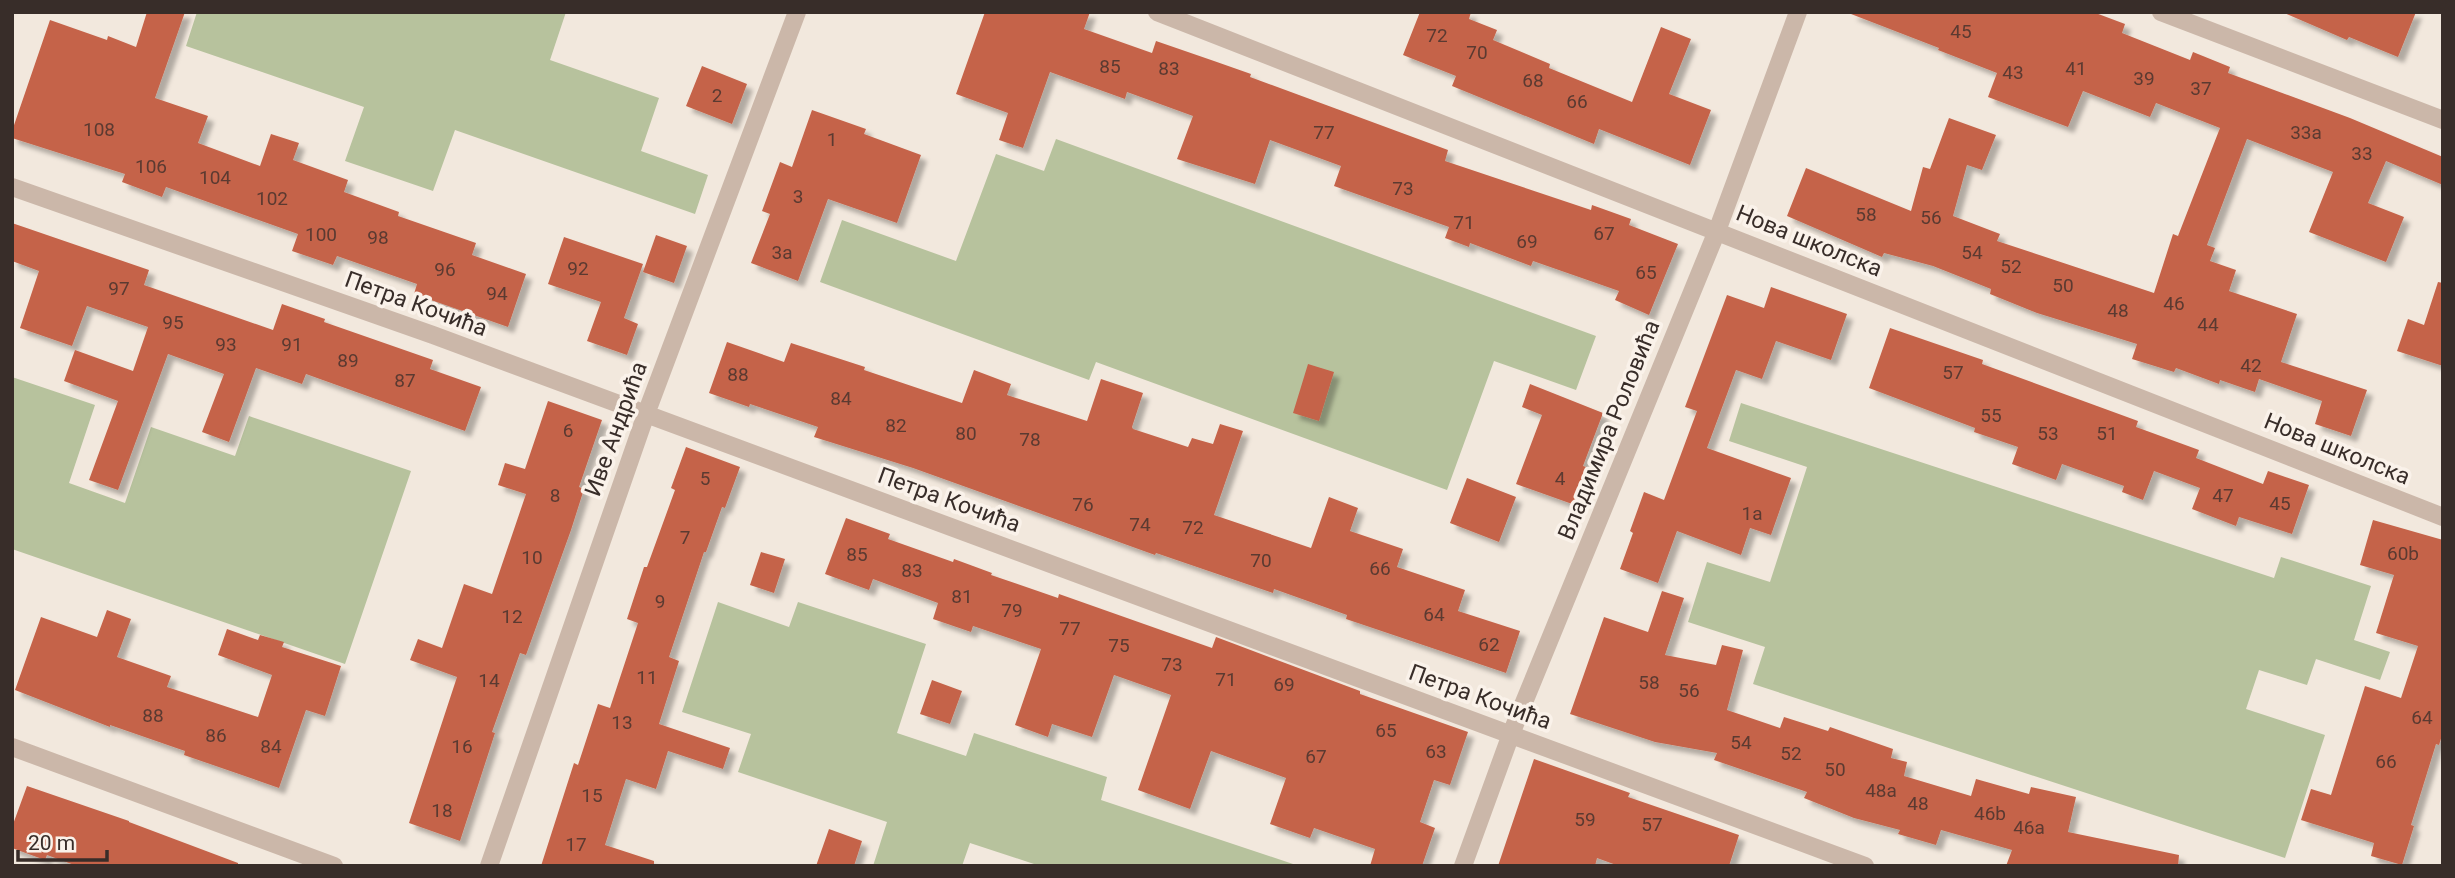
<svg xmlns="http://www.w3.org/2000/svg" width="2455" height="878" font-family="Roboto,sans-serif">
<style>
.green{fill:#b7c29d}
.building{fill:#c56349;filter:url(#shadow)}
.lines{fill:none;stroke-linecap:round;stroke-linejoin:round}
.minor{stroke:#cbb7a9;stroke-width:18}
.labels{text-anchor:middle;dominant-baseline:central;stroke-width:7;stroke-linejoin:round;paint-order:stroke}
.number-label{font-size:19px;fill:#5b3a31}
.street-label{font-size:23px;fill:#382d29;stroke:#faf2ea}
</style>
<defs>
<filter id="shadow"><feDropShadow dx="6" dy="6" stdDeviation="2" flood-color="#0004"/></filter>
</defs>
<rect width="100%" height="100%" fill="#f2e8dd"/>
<path class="green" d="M 197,12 L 566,12 L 550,60 L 659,98 L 641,151 L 708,175 L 695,214 L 455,130 L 433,191 L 345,161 L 364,107 L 186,46 Z
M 1056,139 L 1596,336 L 1576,390 L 1494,361 L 1447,490 L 1096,362 L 1089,380 L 820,282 L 842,220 L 956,261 L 996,154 L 1044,171 Z
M 12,377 L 95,405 L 69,483 L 125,503 L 151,427 L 235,456 L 249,416 L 411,471 L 345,664 L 12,549 Z
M 1741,403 L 2274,578 L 2281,557 L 2371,586 L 2354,640 L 2390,652 L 2380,680 L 2316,659 L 2307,685 L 2259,670 L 2246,709 L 2325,735 L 2285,858 L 1753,684 L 1765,647 L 1688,622 L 1707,562 L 1770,582 L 1807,467 L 1729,441 Z
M 718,602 L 789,627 L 798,602 L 926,644 L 897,733 L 966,756 L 974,733 L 1107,777 L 1101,800 L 1299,866 L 1040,866 L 970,843 L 962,866 L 873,866 L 887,822 L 738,772 L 751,734 L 682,712 Z"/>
<path class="building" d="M 147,12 L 185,12 L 155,98 L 208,116 L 198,143 L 260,166 L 271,134 L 299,143 L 293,160 L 348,180 L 344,192 L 399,212 L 398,216 L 476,243 L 472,255 L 526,274 L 508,327 L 414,294 L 417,284 L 337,256 L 333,265 L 292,251 L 298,234 L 166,187 L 162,197 L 122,182 L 125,174 L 12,138 L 12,131 L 50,20 L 107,40 L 108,36 L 136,47 Z
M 985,12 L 1090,12 L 1084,29 L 1152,53 L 1156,41 L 1214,61 L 1251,74 L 1250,77 L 1448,150 L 1445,161 L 1591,210 L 1592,205 L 1631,219 L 1629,225 L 1678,244 L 1649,315 L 1615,300 L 1619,291 L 1533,261 L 1531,266 L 1470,243 L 1469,247 L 1445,238 L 1449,227 L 1334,186 L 1341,166 L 1270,140 L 1255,184 L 1177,159 L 1193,116 L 1127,92 L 1125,99 L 1050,72 L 1023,148 L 999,140 L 1008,113 L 956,94 Z
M 1420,12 L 1471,12 L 1469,19 L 1497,30 L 1493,40 L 1550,64 L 1549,68 L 1632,102 L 1661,27 L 1691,39 L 1669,94 L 1711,110 L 1690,165 L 1599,129 L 1594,144 L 1452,86 L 1456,76 L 1403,55 Z
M 1852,12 L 2093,12 L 2125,24 L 2122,33 L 2190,60 L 2193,52 L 2230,67 L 2228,73 L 2350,118 L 2443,157 L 2443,185 L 2386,161 L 2368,203 L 2404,217 L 2386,262 L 2309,232 L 2333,172 L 2247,139 L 2207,245 L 2215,248 L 2210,261 L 2236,270 L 2229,291 L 2297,314 L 2281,362 L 2367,390 L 2351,436 L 2315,424 L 2322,401 L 2259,379 L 2255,392 L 2220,380 L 2219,384 L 2176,368 L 2174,372 L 2132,359 L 2137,344 L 2037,313 L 1990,294 L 1991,289 L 1933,266 L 1884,253 L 1882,257 L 1787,216 L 1806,168 L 1911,211 L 1923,167 L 1930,169 L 1949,118 L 1996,135 L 1982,170 L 1967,165 L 1953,216 L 2000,234 L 1997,241 L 2154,293 L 2173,234 L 2178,236 L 2220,128 L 2156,103 L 2150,117 L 2083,91 L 2068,127 L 1988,97 L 1997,73 L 1938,50 L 1939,48 L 1851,14 Z
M 2282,12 L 2416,12 L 2398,57 L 2349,37 L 2347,40 Z
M 702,66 L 747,84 L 732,124 L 686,106 Z
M 812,110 L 866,129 L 864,134 L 921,155 L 897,223 L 828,199 L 798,281 L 751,263 L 770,214 L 762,211 L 780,162 L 792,167 Z
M 12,223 L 149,270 L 144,285 L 273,330 L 282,304 L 325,319 L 324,322 L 433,360 L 430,369 L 481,387 L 465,431 L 306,374 L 302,384 L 256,368 L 229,442 L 202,432 L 224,374 L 168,354 L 118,490 L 89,480 L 118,401 L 64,381 L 75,350 L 133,371 L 148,327 L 87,306 L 72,346 L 20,328 L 39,271 L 12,261 Z
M 656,235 L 687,246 L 674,283 L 643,272 Z
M 564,237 L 643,264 L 624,318 L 638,324 L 627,355 L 587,341 L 601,302 L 548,284 Z
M 2438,282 L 2443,283 L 2443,366 L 2397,351 L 2408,319 L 2424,325 Z
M 1771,287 L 1847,314 L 1831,360 L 1776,341 L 1762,379 L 1736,370 L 1707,448 L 1791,478 L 1771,535 L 1750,528 L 1741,555 L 1677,531 L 1658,583 L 1620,569 L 1633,533 L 1630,531 L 1644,492 L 1664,500 L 1697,411 L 1685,407 L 1727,295 L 1764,308 Z
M 1890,328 L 1983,360 L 1982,364 L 2138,421 L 2136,427 L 2199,450 L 2196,458 L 2263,484 L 2268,471 L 2309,485 L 2292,534 L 2239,517 L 2236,526 L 2192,509 L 2200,488 L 2154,471 L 2143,500 L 2122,492 L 2124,486 L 2062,464 L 2056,480 L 2012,464 L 2018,447 L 1974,432 L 1975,428 L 1869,388 Z
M 727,342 L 784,362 L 791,343 L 865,367 L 864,370 L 962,403 L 974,370 L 1011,384 L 1007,395 L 1087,421 L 1101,379 L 1143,393 L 1132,427 L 1133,429 L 1188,447 L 1192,438 L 1213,444 L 1220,424 L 1243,431 L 1214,515 L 1311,548 L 1329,497 L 1358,508 L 1350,531 L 1403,549 L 1397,567 L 1465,590 L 1458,611 L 1520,631 L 1506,673 L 1346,619 L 1347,615 L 1274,589 L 1273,593 L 1156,553 L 1155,555 L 913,468 L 814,437 L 818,427 L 750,404 L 749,407 L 709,393 Z
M 1308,364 L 1334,372 L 1319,421 L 1293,413 Z
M 1530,384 L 1603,413 L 1583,466 L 1589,468 L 1575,505 L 1516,484 L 1542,415 L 1522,407 Z
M 548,401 L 602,420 L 579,487 L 584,489 L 571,530 L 526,655 L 520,653 L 492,732 L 495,733 L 460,841 L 409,823 L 457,677 L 410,660 L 418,639 L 442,648 L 464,584 L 492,594 L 526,494 L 498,485 L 505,463 L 525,469 Z
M 686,447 L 740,467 L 725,508 L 722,507 L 706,552 L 704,552 L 669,657 L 679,661 L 659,724 L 730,748 L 723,769 L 668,751 L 656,789 L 626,779 L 605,845 L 654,861 L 654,866 L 541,866 L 574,763 L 578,765 L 598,704 L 610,708 L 638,623 L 627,619 L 644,567 L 647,567 L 675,490 L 671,488 Z
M 1467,478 L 1516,497 L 1499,542 L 1450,523 Z
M 846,518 L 890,534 L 888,539 L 953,562 L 954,559 L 992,573 L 991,575 L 1058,598 L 1059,594 L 1212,648 L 1216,637 L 1360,691 L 1360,694 L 1468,732 L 1450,785 L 1434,780 L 1420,822 L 1435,828 L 1422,866 L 1370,866 L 1375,849 L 1314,828 L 1310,838 L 1270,824 L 1286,778 L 1211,751 L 1190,809 L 1138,790 L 1171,695 L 1114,675 L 1092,737 L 1052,724 L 1048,737 L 1015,725 L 1041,649 L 973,626 L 971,632 L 933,619 L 938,603 L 873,579 L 869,590 L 825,574 Z
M 2373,520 L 2443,540 L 2443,732 L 2439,745 L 2436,744 L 2411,825 L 2414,826 L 2402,865 L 2371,856 L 2374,843 L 2301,820 L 2311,789 L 2331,795 L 2365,686 L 2401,698 L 2418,646 L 2376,633 L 2394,575 L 2360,565 Z
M 761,552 L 785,559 L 774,593 L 750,585 Z
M 1662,591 L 1684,598 L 1665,655 L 1716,665 L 1722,645 L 1743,650 L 1727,710 L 1780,728 L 1784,717 L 1828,731 L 1830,727 L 1893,749 L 1891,758 L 1907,762 L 1904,776 L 1971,796 L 1976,779 L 2029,794 L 2031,787 L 2076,797 L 2068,832 L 2179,855 L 2178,866 L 2006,866 L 2012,850 L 1941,830 L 1936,845 L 1898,834 L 1900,830 L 1854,818 L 1804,798 L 1807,792 L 1714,760 L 1717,753 L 1655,742 L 1570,714 L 1604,617 L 1648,632 Z
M 107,610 L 131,619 L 117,657 L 171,676 L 167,687 L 258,717 L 272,675 L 218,655 L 227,629 L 258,640 L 260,635 L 284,642 L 282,647 L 341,666 L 325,716 L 306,710 L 279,788 L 184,755 L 185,751 L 110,725 L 110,727 L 15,690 L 41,617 L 97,637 Z
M 932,680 L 962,691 L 950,724 L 920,714 Z
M 1534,759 L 1630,793 L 1628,797 L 1739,835 L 1729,866 L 1619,866 L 1597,858 L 1595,866 L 1498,866 Z
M 27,786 L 129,821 L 129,822 L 238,863 L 238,866 L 77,866 L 47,855 L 45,860 L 12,848 L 12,827 Z
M 829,829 L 862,841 L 854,866 L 816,866 Z"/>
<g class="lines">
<path class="minor" d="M 1157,12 L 2443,517
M 2161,12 L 2443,120
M 12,187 L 433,335 L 1865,866
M 12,747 L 334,866
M 489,866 L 646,414 L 797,12
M 1463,866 L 1511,734 L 1717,231 L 1798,12"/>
</g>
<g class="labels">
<g class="number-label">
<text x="1961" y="31">45</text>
<text x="1437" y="35">72</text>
<text x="1477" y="52">70</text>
<text x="1110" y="66">85</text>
<text x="1169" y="68">83</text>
<text x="2076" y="68">41</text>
<text x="2013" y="72">43</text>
<text x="2144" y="78">39</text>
<text x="1533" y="80">68</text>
<text x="2201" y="88">37</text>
<text x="717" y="95">2</text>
<text x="1577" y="101">66</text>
<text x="99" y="129">108</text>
<text x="1324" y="132">77</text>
<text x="2306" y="132">33a</text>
<text x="832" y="139">1</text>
<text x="2362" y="153">33</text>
<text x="151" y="166">106</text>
<text x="215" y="177">104</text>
<text x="1403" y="188">73</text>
<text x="798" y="196">3</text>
<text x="272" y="198">102</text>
<text x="1866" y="214">58</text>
<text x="1931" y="217">56</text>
<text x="1464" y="222">71</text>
<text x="1604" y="233">67</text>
<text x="321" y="234">100</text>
<text x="378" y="237">98</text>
<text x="1527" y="241">69</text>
<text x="782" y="252">3a</text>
<text x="1972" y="252">54</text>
<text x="2011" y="266">52</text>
<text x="578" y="268">92</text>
<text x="445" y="269">96</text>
<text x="1646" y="272">65</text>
<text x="2063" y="285">50</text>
<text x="119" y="288">97</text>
<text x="497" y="293">94</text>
<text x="2174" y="303">46</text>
<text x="2118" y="310">48</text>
<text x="173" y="322">95</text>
<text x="2208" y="324">44</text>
<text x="226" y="344">93</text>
<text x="292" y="344">91</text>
<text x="348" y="360">89</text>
<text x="2251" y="365">42</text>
<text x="1953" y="372">57</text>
<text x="738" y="374">88</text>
<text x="405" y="380">87</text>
<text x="841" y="398">84</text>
<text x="1991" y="415">55</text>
<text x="896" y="425">82</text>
<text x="568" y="430">6</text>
<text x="966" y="433">80</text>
<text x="2048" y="433">53</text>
<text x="2107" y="433">51</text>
<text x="1030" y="439">78</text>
<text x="705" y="478">5</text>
<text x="1560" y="478">4</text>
<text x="555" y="495">8</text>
<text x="2223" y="495">47</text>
<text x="2280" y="503">45</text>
<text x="1083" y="504">76</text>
<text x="1752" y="513">1a</text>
<text x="1140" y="524">74</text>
<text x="1193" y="527">72</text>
<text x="685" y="537">7</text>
<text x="2403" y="553">60b</text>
<text x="857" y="554">85</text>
<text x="532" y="557">10</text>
<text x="1261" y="560">70</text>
<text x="1380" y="568">66</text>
<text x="912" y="570">83</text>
<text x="962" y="596">81</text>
<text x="660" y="601">9</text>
<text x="1012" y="610">79</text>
<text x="1434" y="614">64</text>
<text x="512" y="616">12</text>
<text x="1070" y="628">77</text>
<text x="1489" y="644">62</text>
<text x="1119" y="645">75</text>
<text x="1172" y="664">73</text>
<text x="647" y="677">11</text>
<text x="1226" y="679">71</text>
<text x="489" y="680">14</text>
<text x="1649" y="682">58</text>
<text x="1284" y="684">69</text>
<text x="1689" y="690">56</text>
<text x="153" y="715">88</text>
<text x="2422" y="717">64</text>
<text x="622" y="722">13</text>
<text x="1386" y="730">65</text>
<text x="216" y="735">86</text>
<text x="1741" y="742">54</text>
<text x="271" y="746">84</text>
<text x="462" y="746">16</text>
<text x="1436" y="751">63</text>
<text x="1791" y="753">52</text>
<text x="1316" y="756">67</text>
<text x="2386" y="761">66</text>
<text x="1835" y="769">50</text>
<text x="1881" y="790">48a</text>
<text x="592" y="795">15</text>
<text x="1918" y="803">48</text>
<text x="442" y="810">18</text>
<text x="1990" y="813">46b</text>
<text x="1585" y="819">59</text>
<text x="1652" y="824">57</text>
<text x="2029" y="827">46a</text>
<text x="576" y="844">17</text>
</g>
<g class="street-label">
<text transform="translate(1809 241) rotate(22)">Нова школска</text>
<text transform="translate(416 304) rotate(20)">Петра Кочића</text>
<text transform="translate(616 429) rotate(-70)">Иве Андрића</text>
<text transform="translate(1609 430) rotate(-68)">Владимира Роловића</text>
<text transform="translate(2337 449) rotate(22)">Нова школска</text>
<text transform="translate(949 500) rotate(20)">Петра Кочића</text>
<text transform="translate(1480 697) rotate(20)">Петра Кочића</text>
</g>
</g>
<rect width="2455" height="878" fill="none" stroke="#382d29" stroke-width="28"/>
<path d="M18 850v10h89v-10" fill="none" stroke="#382d29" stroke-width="3.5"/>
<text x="28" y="850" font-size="21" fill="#382d29" stroke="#faf2ea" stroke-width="5" paint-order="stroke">20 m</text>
</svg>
